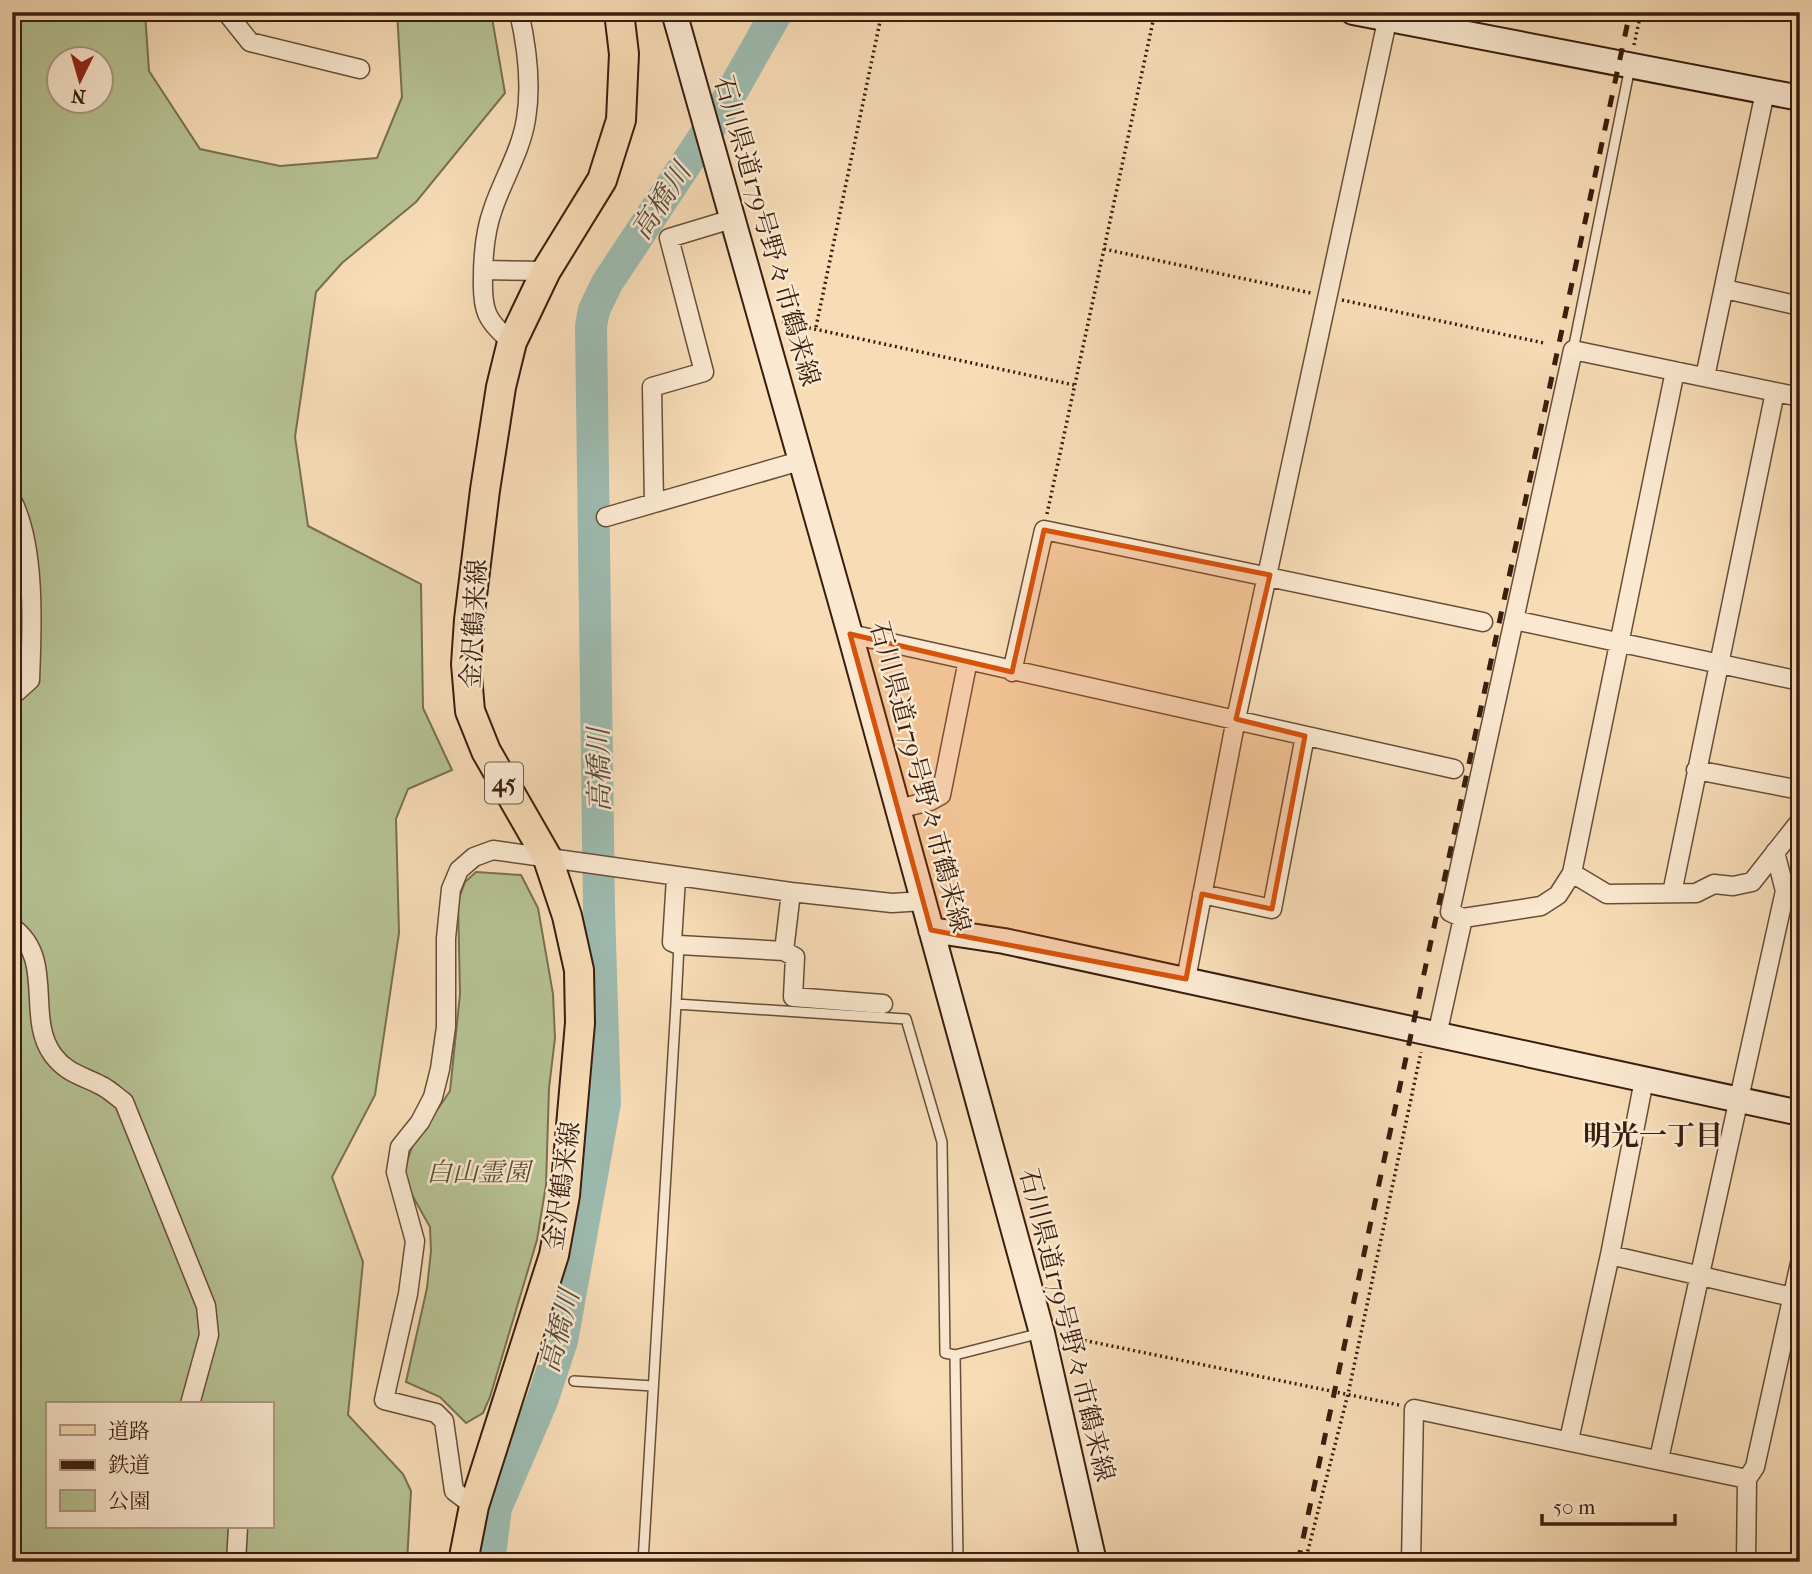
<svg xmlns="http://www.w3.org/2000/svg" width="1812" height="1574" font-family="'IM FELL French Canon','Noto Serif JP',serif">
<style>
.green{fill:#b6c293;stroke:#787050;stroke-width:2;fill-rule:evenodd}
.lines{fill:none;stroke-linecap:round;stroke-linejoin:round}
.river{stroke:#9dbbb0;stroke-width:32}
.lane-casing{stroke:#684d38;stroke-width:12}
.street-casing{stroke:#684d38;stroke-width:21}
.secondary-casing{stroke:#391d0e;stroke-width:28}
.primary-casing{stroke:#391d0e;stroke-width:32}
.path{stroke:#391d0e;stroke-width:3.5;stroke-dasharray:2 3.5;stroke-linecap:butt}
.lane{stroke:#fae8d0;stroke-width:9}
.street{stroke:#fae8d0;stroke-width:18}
.secondary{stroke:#fae8d0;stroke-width:24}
.primary{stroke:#f7dcb6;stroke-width:28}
.rail{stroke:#391d0e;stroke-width:5;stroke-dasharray:12 12;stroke-linecap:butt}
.marked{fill:#d6530c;fill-opacity:0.2;stroke:#d6530c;stroke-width:5;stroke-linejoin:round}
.labels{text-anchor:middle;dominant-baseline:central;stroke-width:5;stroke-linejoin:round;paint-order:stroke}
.shield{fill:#fae8d0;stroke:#735a48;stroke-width:2}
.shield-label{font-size:24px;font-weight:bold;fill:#391d0e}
.street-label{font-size:26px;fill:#391d0e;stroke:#fae8d0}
.park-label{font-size:26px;font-style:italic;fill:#5e4f36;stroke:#fae8d0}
.water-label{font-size:28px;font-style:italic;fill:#574c3f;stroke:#fae8d0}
.neighbourhood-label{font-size:28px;font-weight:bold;fill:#391d0e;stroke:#fae8d0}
</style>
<rect width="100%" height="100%" fill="#f7dcb6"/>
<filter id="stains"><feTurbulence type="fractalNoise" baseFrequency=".00286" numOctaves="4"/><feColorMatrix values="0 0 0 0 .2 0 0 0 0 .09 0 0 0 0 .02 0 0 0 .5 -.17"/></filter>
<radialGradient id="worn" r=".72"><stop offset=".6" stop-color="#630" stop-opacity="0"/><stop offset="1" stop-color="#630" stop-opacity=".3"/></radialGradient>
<path class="green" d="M 12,12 L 145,12 L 149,71 L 200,149 L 280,166 L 377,158 L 402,97 L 397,12 L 491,12 L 505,93 L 416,202 L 342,263 L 316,292 L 295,437 L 308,526 L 421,584 L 423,708 L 452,770 L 408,789 L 396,819 L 399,933 L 375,1095 L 332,1177 L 363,1262 L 348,1415 L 403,1474 L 411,1491 L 407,1562 L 12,1562 ZM 60,60 L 102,60 L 102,102 L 60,102 ZM 47,1404 L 271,1404 L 271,1527 L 47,1527 Z
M 476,872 L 521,875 L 538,908 L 553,994 L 555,1038 L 549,1088 L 546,1185 L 537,1240 L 490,1397 L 483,1413 L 466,1423 L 440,1397 L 406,1382 L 427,1288 L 431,1251 L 430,1227 L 407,1186 L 404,1170 L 412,1147 L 450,1091 L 460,994 L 458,901 L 465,882 Z"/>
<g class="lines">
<path class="river" d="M 489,1562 L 496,1508 L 542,1401 L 562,1341 L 605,1103 L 599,909 L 591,326 L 594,310 L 607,283 L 721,111 L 777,12"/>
<defs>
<path id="lane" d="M 1573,350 L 1630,67
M 679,945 L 676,1004 L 906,1019 L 942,1142 L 945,1353 L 955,1355
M 574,1381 L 653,1386
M 643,1562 L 676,1004
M 958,1562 L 955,1355 L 1041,1333"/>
<path id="street" d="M 226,12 L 250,42 L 360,69
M 483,270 L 546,271
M 1725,289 L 1800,306
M 512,342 C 486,321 482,310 483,278 C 483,255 485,231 493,209 C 503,179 521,151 526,119 C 532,83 527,47 519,12
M 1705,377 L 1765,92
M 12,500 C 36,547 32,628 30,680 L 12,696
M 654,503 L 652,387 L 704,372 L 669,238 L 732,219
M 606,517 L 800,461
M 1514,620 L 1800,681
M 850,634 L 968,660 L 941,795 L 930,801 L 898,809
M 968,660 L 1454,769
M 1012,672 L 1044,530 L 1483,622
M 1696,770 L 1800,790
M 1572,873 L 1607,894 L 1696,893 L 1714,884 L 1733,886 L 1752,882 L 1800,821
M 676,878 L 672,942 L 679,945 L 784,951 L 791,892
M 1672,893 L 1775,392
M 1202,894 L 1272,909 L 1305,736
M 1463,918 L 1541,906 L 1558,895 L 1572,873 L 1675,371
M 12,927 C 56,959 25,1017 53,1055 C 67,1074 84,1076 102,1086 C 110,1090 117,1097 124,1102 L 206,1306 L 209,1335 L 190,1404
M 784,951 L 795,957 L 793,997 L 883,1004
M 1186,979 L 1236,719 L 1389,12
M 1437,1035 L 1463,918 L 1450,912 L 1573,350 L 1800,397
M 1610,1255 L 1792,1297
M 1569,1440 L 1610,1255 L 1644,1080
M 1659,1459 L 1785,891 L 1775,852
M 474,1506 L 454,1491 L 444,1421 L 436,1413 L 384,1400 L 408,1294 L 415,1241 L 396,1172 L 400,1147 L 420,1122 L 433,1097 L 440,1069 L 446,1027 L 446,938 L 451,889 L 459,870 L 474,857 L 493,850 L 791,892 L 892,903 L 924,901
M 236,1562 L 238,1527
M 1411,1562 L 1414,1409 L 1747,1479
M 1746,1562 L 1747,1479 L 1755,1467 L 1800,1263"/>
<path id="secondary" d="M 674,12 L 850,634 L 1042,1333 L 1094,1562
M 1353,12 L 1800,98
M 931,930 L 1004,941 L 1800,1113"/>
<path id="primary" d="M 463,1562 L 474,1506 L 554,1255 L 565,1195 L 580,1023 L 579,970 L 567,916 L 548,859 L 486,751 L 470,711 L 466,664 L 469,620 L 485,490 L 501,387 L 512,342 L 546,271 L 602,180 L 621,120 L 624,54 L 619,12"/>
</defs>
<use href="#lane" class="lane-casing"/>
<use href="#street" class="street-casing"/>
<use href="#secondary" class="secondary-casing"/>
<use href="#primary" class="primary-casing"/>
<path class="path" d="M 1634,45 L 1641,12
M 1104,249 L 1311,293
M 1342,300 L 1544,343
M 782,322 L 1074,385
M 816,327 L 882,12
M 1047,514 L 1155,12
M 1063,1336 L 1399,1405
M 1305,1562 L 1348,1394 L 1421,1052"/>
<use href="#lane" class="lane"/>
<use href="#street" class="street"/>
<use href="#secondary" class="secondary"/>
<use href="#primary" class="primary"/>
<path class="rail" d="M 1298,1562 L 1630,12"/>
</g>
<path class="marked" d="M 1044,530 L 1270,575 L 1236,719 L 1305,736 L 1272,909 L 1202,894 L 1186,979 L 931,930 L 850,634 L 1012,672 Z"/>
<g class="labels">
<rect class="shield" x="485" y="762.5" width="38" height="41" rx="5"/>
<g class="shield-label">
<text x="504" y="783">45</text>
</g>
<g class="street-label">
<text transform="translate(767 231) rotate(74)">石川県道179号野々市鶴来線</text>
<text transform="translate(474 624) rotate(-87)">金沢鶴来線</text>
<text transform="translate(920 777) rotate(75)">石川県道179号野々市鶴来線</text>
<text transform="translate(562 1186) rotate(-82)">金沢鶴来線</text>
<text transform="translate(1067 1325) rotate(76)">石川県道179号野々市鶴来線</text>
</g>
<g class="park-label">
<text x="478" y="1172">白山霊園</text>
</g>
<g class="water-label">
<text transform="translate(661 201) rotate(-57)">高橋川</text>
<text transform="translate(599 770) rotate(-91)">高橋川</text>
<text transform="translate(559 1331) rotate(-75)">高橋川</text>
</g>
<g class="neighbourhood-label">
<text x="1653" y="1135">明光一丁目</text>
</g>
</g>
<rect width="1812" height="1574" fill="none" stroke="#f7dcb6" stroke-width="42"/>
<rect x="14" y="14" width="1784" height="1546" fill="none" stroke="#391d0e" stroke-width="3.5"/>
<rect x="21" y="21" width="1770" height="1532" fill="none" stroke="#391d0e" stroke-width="2"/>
<rect x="46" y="1402" width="228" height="126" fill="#fae8d0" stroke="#ad9782" stroke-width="2"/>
<rect x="60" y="1425" width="35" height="10" fill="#f7dcb6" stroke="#ad9782" stroke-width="2"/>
<text x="108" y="1438" font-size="21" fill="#391d0e">道路</text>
<rect x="60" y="1460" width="35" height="10" fill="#391d0e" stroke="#ad9782" stroke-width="2"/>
<text x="108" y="1472" font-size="21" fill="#391d0e">鉄道</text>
<rect x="60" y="1490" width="35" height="21" fill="#b6c293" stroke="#ad9782" stroke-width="2"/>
<text x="108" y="1508" font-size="21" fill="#391d0e">公園</text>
<g transform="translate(80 80) rotate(185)"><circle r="33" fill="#fae8d0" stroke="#ad9782" stroke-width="2"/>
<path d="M0-5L12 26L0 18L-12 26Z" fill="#8f2418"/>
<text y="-10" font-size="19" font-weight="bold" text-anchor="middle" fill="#391d0e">N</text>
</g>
<path d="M1542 1514v10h133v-10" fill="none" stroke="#391d0e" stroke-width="3.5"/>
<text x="1553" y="1514" font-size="21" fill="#391d0e" stroke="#fae8d0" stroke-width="5" paint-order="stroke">50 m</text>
<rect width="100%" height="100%" filter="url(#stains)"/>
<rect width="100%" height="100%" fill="url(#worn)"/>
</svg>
